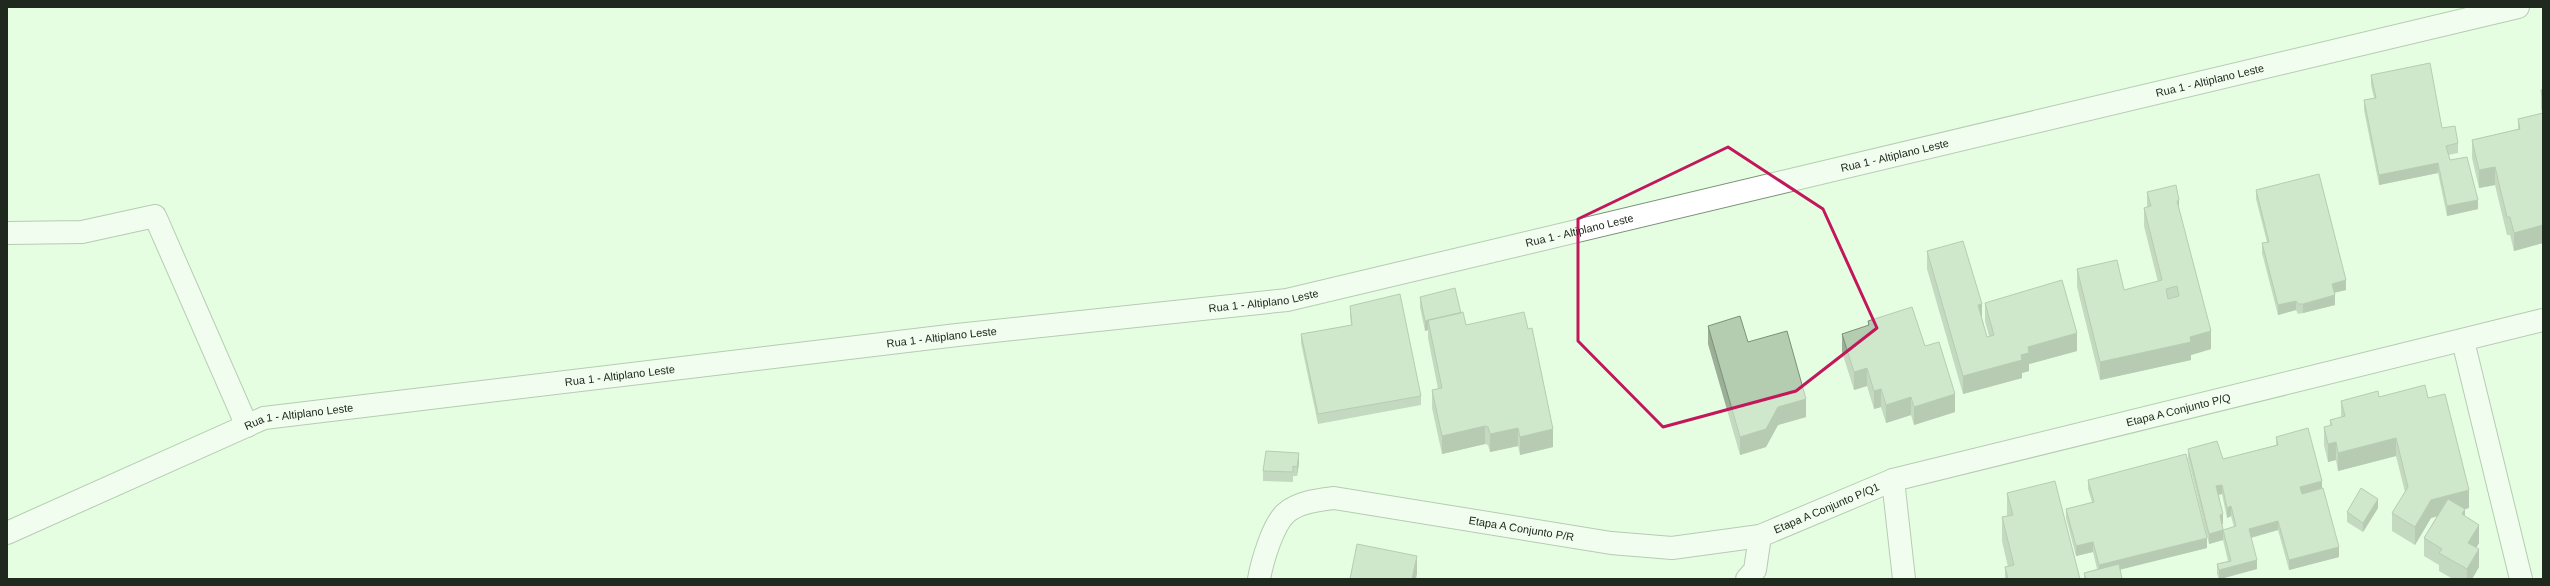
<svg xmlns="http://www.w3.org/2000/svg" width="2550" height="586" font-family="Helvetica,sans-serif">
<style>
.lines{fill:none;stroke-linecap:round;stroke-linejoin:round}
.minor-casing{stroke:#7b9178;stroke-width:24}
.minor{stroke:#fff;stroke-width:22}
.wall{fill:#9baf97;fill-rule:evenodd}
.shaded-wall{fill:#7e8f7b}
.building{fill:#b4ccb0;stroke:#7e8f7b;fill-rule:evenodd}
.marked{fill:none;stroke:#c2185b;stroke-width:3;stroke-linejoin:round}
.labels{text-anchor:middle;dominant-baseline:central;stroke-width:3;stroke-linejoin:round;paint-order:stroke}
.street-label{font-size:11px;fill:#20291e;stroke:#fff}
</style>
<rect width="100%" height="100%" fill="#e5fee2"/>
<g class="lines">
<defs>
<g id="minor">
<path d="M 7,233 L 82,232 L 155,216 L 247,426"/>
<path d="M 2463,341 L 2521,579"/>
<path d="M 1893,480 L 1904,579"/>
<path id="s1" d="M 7,533 L 264,418 L 957,335 L 1287,300 L 2518,7"/>
<path id="s2" d="M 1259,579 C 1262,562 1273,524 1286,513 C 1298,502 1319,500 1334,498 L 1611,543 L 1672,548 L 1760,536 L 1893,480 L 2543,320"/>
<path d="M 1747,579 L 1755,570 L 1760,536"/>
</g>
</defs>
<use href="#minor" class="minor-casing"/>
<use href="#minor" class="minor"/>
</g>
<path class="wall" d="M 2371,75 L 2442,128 L 2458,143 L 2458,153 L 2448,155 L 2450,160 L 2478,209 L 2447,216 L 2438,173 L 2379,185 L 2364,110 L 2364,100 L 2374,98 L 2371,85 Z
M 2543,89 L 2543,243 L 2514,251 L 2510,235 L 2507,235 L 2495,185 L 2479,188 L 2472,158 L 2472,140 L 2518,129 L 2518,119 L 2542,113 L 2541,108 L 2541,90 Z
M 2256,190 L 2346,290 L 2334,293 L 2335,305 L 2303,313 L 2298,314 L 2296,310 L 2278,315 L 2262,253 L 2262,243 L 2267,242 L 2256,199 Z
M 2147,192 L 2179,209 L 2211,349 L 2191,355 L 2191,360 L 2100,380 L 2077,287 L 2077,269 L 2124,290 L 2158,282 L 2144,226 L 2144,208 L 2147,207 Z
M 1927,251 L 1982,319 L 1987,337 L 1989,336 L 1985,321 L 1985,303 L 2077,351 L 2029,364 L 2029,371 L 2022,373 L 2022,378 L 1963,394 L 1927,269 Z
M 1420,297 L 1461,313 L 1466,325 L 1553,447 L 1520,455 L 1518,446 L 1490,452 L 1488,445 L 1485,444 L 1442,454 L 1432,408 L 1432,390 L 1438,389 L 1428,338 L 1428,330 L 1425,331 L 1420,307 Z
M 1350,306 L 1421,396 L 1421,405 L 1318,424 L 1301,343 L 1301,334 L 1351,325 L 1350,316 Z
M 1868,321 L 1955,412 L 1914,425 L 1911,415 L 1886,423 L 1881,407 L 1874,409 L 1867,386 L 1854,390 L 1842,352 L 1842,334 L 1868,326 Z
M 1708,326 L 1748,342 L 1806,417 L 1778,425 L 1766,447 L 1740,455 L 1708,344 Z
M 2379,397 L 2428,398 L 2469,508 L 2464,509 L 2465,516 L 2479,543 L 2476,548 L 2479,567 L 2472,579 L 2453,579 L 2439,571 L 2439,565 L 2424,556 L 2424,538 L 2437,516 L 2431,518 L 2415,545 L 2392,531 L 2392,513 L 2405,492 L 2396,456 L 2338,471 L 2336,460 L 2328,462 L 2324,445 L 2324,427 L 2330,426 L 2330,420 L 2341,417 L 2341,401 Z
M 2276,437 L 2322,488 L 2339,557 L 2289,570 L 2278,530 L 2251,538 L 2257,569 L 2221,579 L 2219,579 L 2217,574 L 2217,564 L 2228,561 L 2223,540 L 2209,544 L 2188,458 L 2188,449 L 2223,459 L 2276,445 ZM 2222,494 L 2227,518 L 2231,516 L 2234,527 L 2223,530 L 2222,524 L 2223,524 L 2219,495 Z
M 1299,463 L 1297,476 L 1293,476 L 1293,482 L 1263,481 L 1263,471 Z
M 2088,480 L 2207,548 L 2120,569 L 2122,579 L 2084,579 L 2084,573 L 2097,569 L 2093,552 L 2076,556 L 2066,518 L 2066,509 L 2092,502 L 2088,489 Z
M 2007,493 L 2080,579 L 2005,579 L 2005,567 L 2008,567 L 2002,541 L 2002,517 L 2007,516 Z
M 2378,508 L 2363,532 L 2347,522 L 2347,512 Z"/>
<path class="shaded-wall" d="M 2438,163 L 2438,173 L 2379,185 L 2379,175 Z
M 2495,167 L 2495,185 L 2479,188 L 2479,170 Z
M 2179,200 L 2179,218 L 2177,201 Z
M 2478,200 L 2478,209 L 2447,216 L 2447,206 Z
M 2543,225 L 2543,243 L 2514,251 L 2514,233 Z
M 2346,280 L 2346,290 L 2332,293 L 2332,284 Z
M 2335,295 L 2335,305 L 2303,313 L 2303,304 Z
M 2296,301 L 2296,310 L 2278,315 L 2278,305 Z
M 1982,304 L 1982,322 L 1978,305 Z
M 1428,320 L 1428,330 L 1425,331 L 1425,321 Z
M 2211,331 L 2211,349 L 2191,355 L 2191,360 L 2100,380 L 2100,362 Z
M 2077,333 L 2077,351 L 2029,364 L 2029,371 L 2022,373 L 2022,378 L 1963,394 L 1963,376 L 2021,355 L 2028,347 Z
M 1867,368 L 1867,386 L 1854,390 L 1854,372 Z
M 1881,389 L 1881,407 L 1874,409 L 1874,391 Z
M 1955,394 L 1955,412 L 1914,425 L 1914,407 Z
M 1911,397 L 1911,415 L 1886,423 L 1886,405 Z
M 1806,399 L 1806,417 L 1778,425 L 1766,447 L 1740,455 L 1740,437 L 1778,407 Z
M 1485,426 L 1485,444 L 1442,454 L 1442,436 Z
M 1518,428 L 1518,446 L 1490,452 L 1490,434 Z
M 1553,429 L 1553,447 L 1520,455 L 1520,437 Z
M 2396,438 L 2396,456 L 2338,471 L 2338,453 Z
M 2336,442 L 2336,460 L 2328,462 L 2328,444 Z
M 1299,453 L 1299,463 L 1297,476 L 1297,467 Z
M 2322,481 L 2322,491 L 2300,496 L 2300,487 Z
M 2222,485 L 2222,494 L 2216,495 L 2216,486 Z
M 2469,490 L 2469,508 L 2431,518 L 2415,545 L 2415,527 L 2431,500 Z
M 2378,499 L 2378,508 L 2363,532 L 2363,523 Z
M 2231,506 L 2231,516 L 2227,518 L 2227,508 Z
M 2465,509 L 2465,527 L 2462,514 Z
M 2223,514 L 2223,524 L 2220,524 L 2220,515 Z
M 2278,521 L 2278,530 L 2249,538 L 2249,529 Z
M 2479,525 L 2479,543 L 2468,561 L 2468,543 Z
M 2223,530 L 2223,540 L 2209,544 L 2209,534 Z
M 2207,538 L 2207,548 L 2099,575 L 2099,565 Z
M 2093,542 L 2093,552 L 2076,556 L 2076,546 Z
M 2339,547 L 2339,557 L 2289,570 L 2289,560 Z
M 2479,549 L 2479,567 L 2472,579 L 2467,579 L 2467,569 Z
M 1417,556 L 1417,574 L 1416,579 L 1412,579 Z
M 2257,560 L 2257,569 L 2219,579 L 2219,570 Z"/>
<path class="building" d="M 2430,63 L 2442,128 L 2455,126 L 2458,143 L 2446,146 L 2450,160 L 2467,157 L 2478,200 L 2447,206 L 2438,163 L 2379,175 L 2364,100 L 2376,98 L 2371,75 Z
M 2543,89 L 2543,101 L 2541,90 Z
M 2543,113 L 2543,225 L 2514,233 L 2510,217 L 2507,217 L 2495,167 L 2479,170 L 2472,140 L 2520,129 L 2518,119 Z
M 2319,174 L 2346,280 L 2332,284 L 2335,295 L 2303,304 L 2298,304 L 2296,301 L 2278,305 L 2262,243 L 2269,242 L 2256,190 Z
M 2176,185 L 2179,200 L 2177,201 L 2211,331 L 2190,337 L 2191,342 L 2100,362 L 2077,269 L 2117,260 L 2124,290 L 2162,280 L 2144,208 L 2151,206 L 2147,192 ZM 2177,286 L 2179,296 L 2168,299 L 2166,289 Z
M 1963,241 L 1982,304 L 1978,305 L 1987,337 L 1994,335 L 1985,303 L 2062,280 L 2077,333 L 2028,347 L 2029,353 L 2021,355 L 2022,360 L 1963,376 L 1927,251 Z
M 1455,288 L 1461,313 L 1425,321 L 1420,297 Z
M 1400,294 L 1421,396 L 1318,414 L 1301,334 L 1352,325 L 1350,306 Z
M 1912,307 L 1925,346 L 1939,342 L 1955,394 L 1914,407 L 1911,397 L 1886,405 L 1881,389 L 1874,391 L 1867,368 L 1854,372 L 1842,334 L 1869,325 L 1868,321 Z
M 1463,312 L 1466,325 L 1524,312 L 1528,329 L 1532,328 L 1553,429 L 1520,437 L 1518,428 L 1490,434 L 1488,427 L 1485,426 L 1442,436 L 1432,390 L 1442,388 L 1428,320 Z
M 1740,316 L 1748,342 L 1787,331 L 1806,399 L 1778,407 L 1766,429 L 1740,437 L 1708,326 Z
M 2425,385 L 2428,398 L 2445,394 L 2469,490 L 2431,500 L 2415,527 L 2392,513 L 2408,487 L 2396,438 L 2338,453 L 2336,442 L 2328,444 L 2324,427 L 2332,425 L 2330,420 L 2345,416 L 2341,401 L 2378,391 L 2379,397 Z
M 2308,428 L 2322,481 L 2300,487 L 2302,494 L 2323,488 L 2339,547 L 2289,560 L 2278,521 L 2249,529 L 2257,560 L 2219,570 L 2217,564 L 2231,561 L 2223,530 L 2209,534 L 2188,449 L 2217,441 L 2223,459 L 2278,445 L 2276,437 ZM 2222,485 L 2227,508 L 2231,506 L 2236,526 L 2223,530 L 2220,515 L 2223,514 L 2216,486 Z
M 1266,451 L 1299,453 L 1297,467 L 1293,466 L 1293,472 L 1263,471 Z
M 2186,454 L 2207,538 L 2099,565 L 2093,542 L 2076,546 L 2066,509 L 2094,502 L 2088,480 Z
M 2055,481 L 2080,579 L 2008,579 L 2005,567 L 2014,565 L 2002,517 L 2013,515 L 2007,493 Z
M 2361,488 L 2378,499 L 2363,523 L 2347,512 Z
M 2448,499 L 2465,509 L 2462,514 L 2479,525 L 2468,543 L 2479,549 L 2467,569 L 2439,553 L 2442,549 L 2424,538 Z
M 1357,544 L 1417,556 L 1412,579 L 1350,579 Z
M 2119,564 L 2122,579 L 2086,579 L 2084,573 Z"/>
<path d="M0 0H2550V586H0ZM 1728,147 L 1823,209 L 1877,328 L 1796,391 L 1663,427 L 1578,341 L 1578,219 Z" fill="#e5fee2" fill-opacity=".55" fill-rule="evenodd"/>
<path class="marked" d="M 1728,147 L 1823,209 L 1877,328 L 1796,391 L 1663,427 L 1578,341 L 1578,219 Z"/>
<g class="labels">
<g class="street-label">
<text stroke="none"><textPath href="#s1" startOffset="2260">Rua 1 - Altiplano Leste</textPath></text>
<text stroke="none"><textPath href="#s1" startOffset="1936">Rua 1 - Altiplano Leste</textPath></text>
<text stroke="none"><textPath href="#s1" startOffset="1612">Rua 1 - Altiplano Leste</textPath></text>
<text stroke="none"><textPath href="#s1" startOffset="1288">Rua 1 - Altiplano Leste</textPath></text>
<text stroke="none"><textPath href="#s1" startOffset="964">Rua 1 - Altiplano Leste</textPath></text>
<text stroke="none"><textPath href="#s1" startOffset="640">Rua 1 - Altiplano Leste</textPath></text>
<text stroke="none"><textPath href="#s2" startOffset="992">Etapa A Conjunto P/Q</textPath></text>
<text stroke="none"><textPath href="#s1" startOffset="316">Rua 1 - Altiplano Leste</textPath></text>
<text stroke="none"><textPath href="#s2" startOffset="626">Etapa A Conjunto P/Q1</textPath></text>
<text stroke="none"><textPath href="#s2" startOffset="313">Etapa A Conjunto P/R</textPath></text>
</g>
</g>
<rect width="2550" height="586" fill="none" stroke="#20291e" stroke-width="16"/>
</svg>
